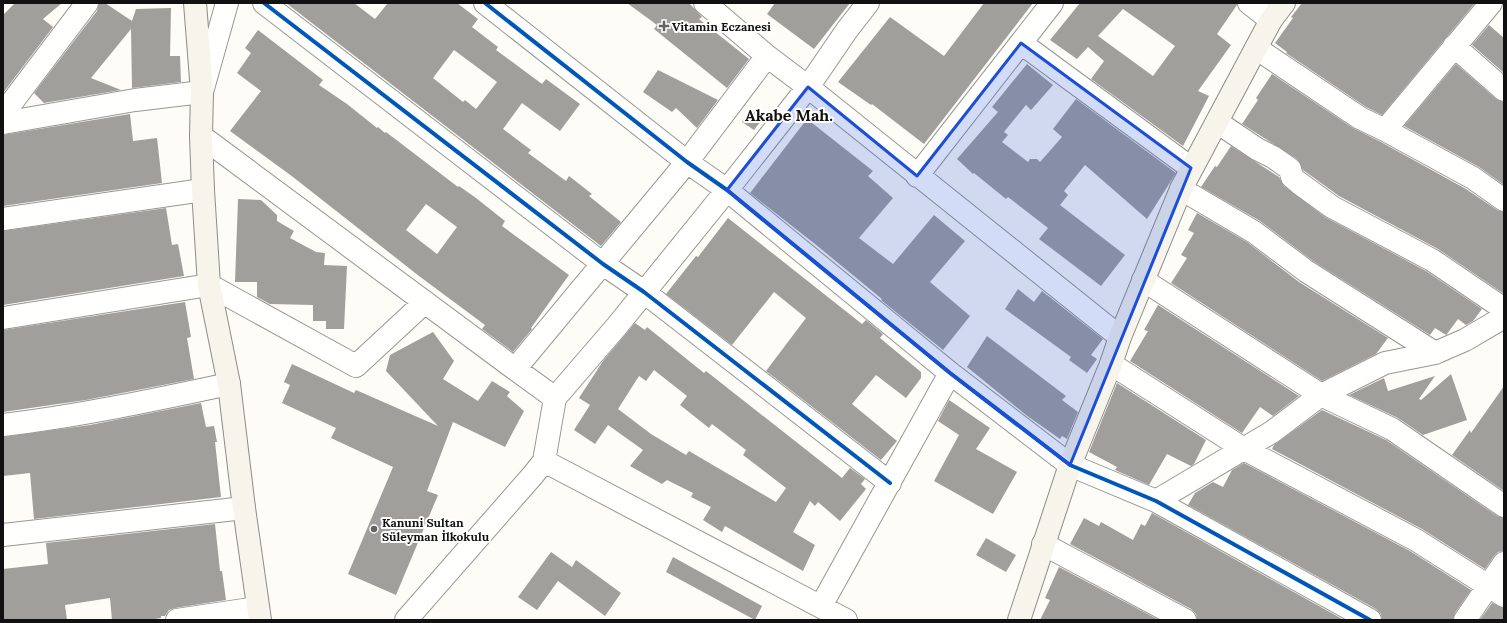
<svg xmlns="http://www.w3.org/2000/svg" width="1507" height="623" font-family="Lora,serif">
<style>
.building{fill:#a19f9c;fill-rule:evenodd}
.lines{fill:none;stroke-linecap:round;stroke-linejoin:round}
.street-casing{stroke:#979795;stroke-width:24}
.secondary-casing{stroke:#8e8d8b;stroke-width:24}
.street{stroke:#fffffe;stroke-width:22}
.secondary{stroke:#f6f4eb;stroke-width:22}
.cycleway-casing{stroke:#fff;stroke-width:6}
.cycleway{stroke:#0057b8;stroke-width:4}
.marked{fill:#1d4ed8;fill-opacity:0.2;stroke:#1d4ed8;stroke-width:3;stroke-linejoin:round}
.poi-dot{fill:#646362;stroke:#fff;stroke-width:1.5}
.labels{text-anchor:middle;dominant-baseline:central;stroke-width:4;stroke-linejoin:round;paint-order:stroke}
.poi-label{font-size:12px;font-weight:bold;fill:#111;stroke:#fff;text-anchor:start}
.district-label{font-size:16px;font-weight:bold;fill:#111;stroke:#fff}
</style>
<rect width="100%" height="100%" fill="#fdfcf7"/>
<path class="building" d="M 15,3 L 62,3 L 43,19 L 53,27 L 3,93 L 3,15 Z
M 99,3 L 105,3 L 132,21 L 136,9 L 171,8 L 170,56 L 180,56 L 181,82 L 132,88 L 131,29 L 91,78 L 121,90 L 44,103 L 34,93 L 97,11 Z
M 286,3 L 354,3 L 375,19 L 388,3 L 457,3 L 478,19 L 472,27 L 498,47 L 496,50 L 542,84 L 546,79 L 580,104 L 560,131 L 522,103 L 503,129 L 531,150 L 528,153 L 566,181 L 569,176 L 592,194 L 589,196 L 621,222 L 601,246 ZM 454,50 L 497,82 L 476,109 L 465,100 L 463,102 L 433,78 Z
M 627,3 L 689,3 L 702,17 L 699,19 L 749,59 L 727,88 L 654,29 L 657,25 Z
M 775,3 L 850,3 L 814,49 L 767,14 Z
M 984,3 L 1033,3 L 924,144 L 872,104 L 871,105 L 838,82 L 890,17 L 944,56 Z
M 1080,3 L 1237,3 L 1237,5 L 1217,34 L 1231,45 L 1198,91 L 1209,96 L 1183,146 L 1091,79 L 1104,61 L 1088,47 L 1077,59 L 1050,40 ZM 1123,9 L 1175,46 L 1153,76 L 1098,36 Z
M 1302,3 L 1475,3 L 1382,115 L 1366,107 L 1286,53 L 1287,52 L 1275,43 L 1293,18 L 1291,17 Z
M 1489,25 L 1504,38 L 1504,73 L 1472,45 Z
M 258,30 L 323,80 L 319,85 L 347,104 L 377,128 L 378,127 L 385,133 L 386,132 L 458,187 L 459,186 L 476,198 L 505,221 L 502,226 L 569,275 L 531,328 L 532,329 L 513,352 L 482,329 L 485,325 L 419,276 L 293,177 L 230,131 L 261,91 L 237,73 L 251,53 L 245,48 ZM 426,204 L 457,227 L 437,254 L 406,230 Z
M 1027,64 L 1053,85 L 1031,110 L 1026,105 L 1004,132 L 1008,135 L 1002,142 L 1028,162 L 1030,159 L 1037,159 L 1040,162 L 1062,137 L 1053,129 L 1076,99 L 1176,173 L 1147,219 L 1085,165 L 1064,191 L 1068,195 L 1060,205 L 1125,255 L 1101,286 L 1039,239 L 1048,228 L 1008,197 L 1006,199 L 974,173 L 973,174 L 957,159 L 998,112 L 992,107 Z
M 1456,64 L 1496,99 L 1504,102 L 1504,185 L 1479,167 L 1404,126 Z
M 658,70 L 718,100 L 697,128 L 676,108 L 672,112 L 643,92 Z
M 1272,74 L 1353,128 L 1379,141 L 1466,189 L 1497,210 L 1504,212 L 1504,294 L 1438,249 L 1339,196 L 1303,170 L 1297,159 L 1242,124 L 1258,100 L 1256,98 Z
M 750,109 L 764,117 L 754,130 L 742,122 Z
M 130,114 L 133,141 L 157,138 L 162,183 L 3,206 L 3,135 Z
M 807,119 L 873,171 L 868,176 L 893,198 L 859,238 L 893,264 L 934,215 L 965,241 L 930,282 L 970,316 L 943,350 L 881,300 L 882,299 L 815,244 L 750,193 Z
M 1231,146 L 1279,177 L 1284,186 L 1325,217 L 1426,271 L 1482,309 L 1473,321 L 1466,325 L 1458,319 L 1447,334 L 1446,335 L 1435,328 L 1430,335 L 1313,261 L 1260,221 L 1201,187 L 1215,166 L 1217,167 Z
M 238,199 L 261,200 L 277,215 L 277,221 L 294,231 L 290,238 L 316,252 L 325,253 L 324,265 L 347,266 L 344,329 L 326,329 L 326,321 L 313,321 L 313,305 L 270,304 L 257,297 L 257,282 L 235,282 Z
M 166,208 L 172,245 L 178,244 L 184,276 L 3,305 L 3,231 Z
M 1197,213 L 1247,242 L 1299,282 L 1388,338 L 1376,354 L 1322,381 L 1171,283 L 1187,258 L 1181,255 L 1194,233 L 1188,230 Z
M 728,218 L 862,324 L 866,320 L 883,334 L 880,338 L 921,372 L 921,378 L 906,398 L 876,375 L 852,404 L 897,441 L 881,460 L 766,371 L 806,318 L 774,292 L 732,345 L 666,294 L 696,256 L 698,257 Z
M 1018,289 L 1034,302 L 1042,291 L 1103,339 L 1091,355 L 1097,359 L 1087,373 L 1069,360 L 1071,357 L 1005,309 Z
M 185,302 L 191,337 L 187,338 L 194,379 L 86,400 L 3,412 L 3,330 Z
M 1158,305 L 1299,396 L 1273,416 L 1260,407 L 1242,433 L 1130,361 L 1148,331 L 1144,330 Z
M 635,323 L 645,330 L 647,327 L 704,373 L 706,371 L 842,478 L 850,468 L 865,479 L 861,484 L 866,489 L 840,521 L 818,502 L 815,506 L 810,501 L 793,532 L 815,545 L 803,571 L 725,526 L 722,532 L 703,520 L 711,507 L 691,497 L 693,493 L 667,480 L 662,484 L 630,466 L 643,450 L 608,425 L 595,444 L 574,430 L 590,405 L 579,398 L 603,361 ZM 654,370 L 687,396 L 680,405 L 709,428 L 712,424 L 746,450 L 743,455 L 786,488 L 776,502 L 689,451 L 686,455 L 651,434 L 618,409 L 639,376 L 646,381 Z
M 433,332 L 454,361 L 443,379 L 478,401 L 492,381 L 510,392 L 507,396 L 524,411 L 505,447 L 453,422 L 427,491 L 438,495 L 396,595 L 348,574 L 393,467 L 331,438 L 336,428 L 282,403 L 290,385 L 284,382 L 292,364 L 354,393 L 356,390 L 438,426 L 386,371 L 390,355 Z
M 987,336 L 1066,396 L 1062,400 L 1078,412 L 1067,439 L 1062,436 L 1060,439 L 1026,415 L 967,367 Z
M 1451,374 L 1467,420 L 1423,435 L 1398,418 L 1349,395 L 1384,378 L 1388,391 L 1435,376 L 1419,399 L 1421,400 Z
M 1117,383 L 1206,440 L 1194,464 L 1191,466 L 1167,454 L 1149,485 L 1115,470 L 1117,467 L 1089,452 Z
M 1504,386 L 1504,491 L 1452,455 L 1470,430 L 1471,433 Z
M 949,400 L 990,428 L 976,449 L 1017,472 L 993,514 L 934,481 L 959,435 L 938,421 Z
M 201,403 L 206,427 L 214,426 L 217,442 L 215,442 L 221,497 L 34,519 L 30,473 L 3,476 L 3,437 L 90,425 Z
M 1322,410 L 1386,440 L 1497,516 L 1504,518 L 1503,551 L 1498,552 L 1494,556 L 1485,569 L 1422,529 L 1272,449 L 1274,445 Z
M 1244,463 L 1410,551 L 1471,590 L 1455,613 L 1453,620 L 1382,620 L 1381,614 L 1376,609 L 1188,505 L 1195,493 L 1213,482 L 1223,487 L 1232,470 Z
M 1152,513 L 1344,620 L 1197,620 L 1196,614 L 1191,609 L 1070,544 L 1084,518 L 1099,526 L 1101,522 L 1133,540 L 1141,524 L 1145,526 Z
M 215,524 L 220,571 L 222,571 L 226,600 L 175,608 L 169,610 L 165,616 L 161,616 L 161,618 L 150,620 L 112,620 L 110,598 L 65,605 L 67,620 L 3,620 L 3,569 L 48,564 L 46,543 Z
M 986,538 L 1016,555 L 1006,572 L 976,555 Z
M 551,552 L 572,567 L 576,560 L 621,593 L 605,616 L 558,581 L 537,610 L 518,597 Z
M 673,557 L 762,606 L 755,620 L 666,572 Z
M 1059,567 L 1159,620 L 1040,620 L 1050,600 L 1045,598 Z
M 1492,603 L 1504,608 L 1504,620 L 1480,620 Z"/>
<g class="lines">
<defs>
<path id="street" d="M 264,3 L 603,264 L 644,292 L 890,483
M 485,3 L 687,162 L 727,190 L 950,373 L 1070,465 L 1156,501 L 1370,620
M 705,3 L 767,56 L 808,87 L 1120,337
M 1249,3 L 1271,20
M 1021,43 L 1191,168
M 1454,46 L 1504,90
M 1256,48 L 1360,118 L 1385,130 L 1473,178 L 1504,200
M 3,114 L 87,3
M 1217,122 L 1257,149 L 1273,157 L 1290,169 L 1292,177 L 1299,183 L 1332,207 L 1432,260 L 1504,309
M 3,123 L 135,100 L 202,92 L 227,3
M 1385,130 L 1491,3
M 201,136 L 515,369 L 555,398
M 917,176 L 1052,3
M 1181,189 L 1254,232 L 1306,271 L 1435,353
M 3,219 L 203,190
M 1143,280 L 1321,395 L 1392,429 L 1504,506
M 3,318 L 209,285 L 356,366 L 425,302
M 1111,364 L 1244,449 L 1416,540 L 1504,596
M 515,369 L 687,162 L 767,56
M 3,425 C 79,416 154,400 229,384
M 544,461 L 846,620
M 1156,501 L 1272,432 L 1321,395 L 1385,363 L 1435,353 L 1465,340 L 1504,317
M 3,535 L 244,508
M 1043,544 L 1185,620
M 821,606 L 950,373
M 177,620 L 257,608
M 406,620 L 533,475 L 544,461 L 555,398 L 617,326 L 727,190 L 808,87 L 847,30 L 868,3
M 1465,620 L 1504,563"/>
<path id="secondary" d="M 195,3 L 202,92 L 201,136 L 203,190 L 209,285 L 229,384 L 244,508 L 260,620
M 1019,620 L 1070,465 L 1111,364 L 1120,337 L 1181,189 L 1271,20 L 1284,3"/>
</defs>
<use href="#street" class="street-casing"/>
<use href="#secondary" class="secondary-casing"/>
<use href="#street" class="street"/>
<use href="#secondary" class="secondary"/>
<defs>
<path id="cycleway" d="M 264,3 L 603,264 L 644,292 L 890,483
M 485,3 L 687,162 L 727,190 L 950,373 L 1070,465 L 1156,501 L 1370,620"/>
</defs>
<use href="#cycleway" class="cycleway-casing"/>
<use href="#cycleway" class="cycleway"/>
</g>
<path class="marked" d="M 1021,43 L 1191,168 L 1070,465 L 950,373 L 727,190 L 808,87 L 917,176 Z"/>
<g class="poi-dot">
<path d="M662 20h4v4h4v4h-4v4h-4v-4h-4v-4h4z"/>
<circle cx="374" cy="529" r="4"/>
</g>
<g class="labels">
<g class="poi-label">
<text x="672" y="26">Vitamin Eczanesi</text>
<text x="382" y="522">Kanuni Sultan<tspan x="382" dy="14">Süleyman İlkokulu</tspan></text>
</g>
<g class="district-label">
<text x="789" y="115">Akabe Mah.</text>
</g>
</g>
<rect width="1507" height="623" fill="none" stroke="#111111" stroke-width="8"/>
</svg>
